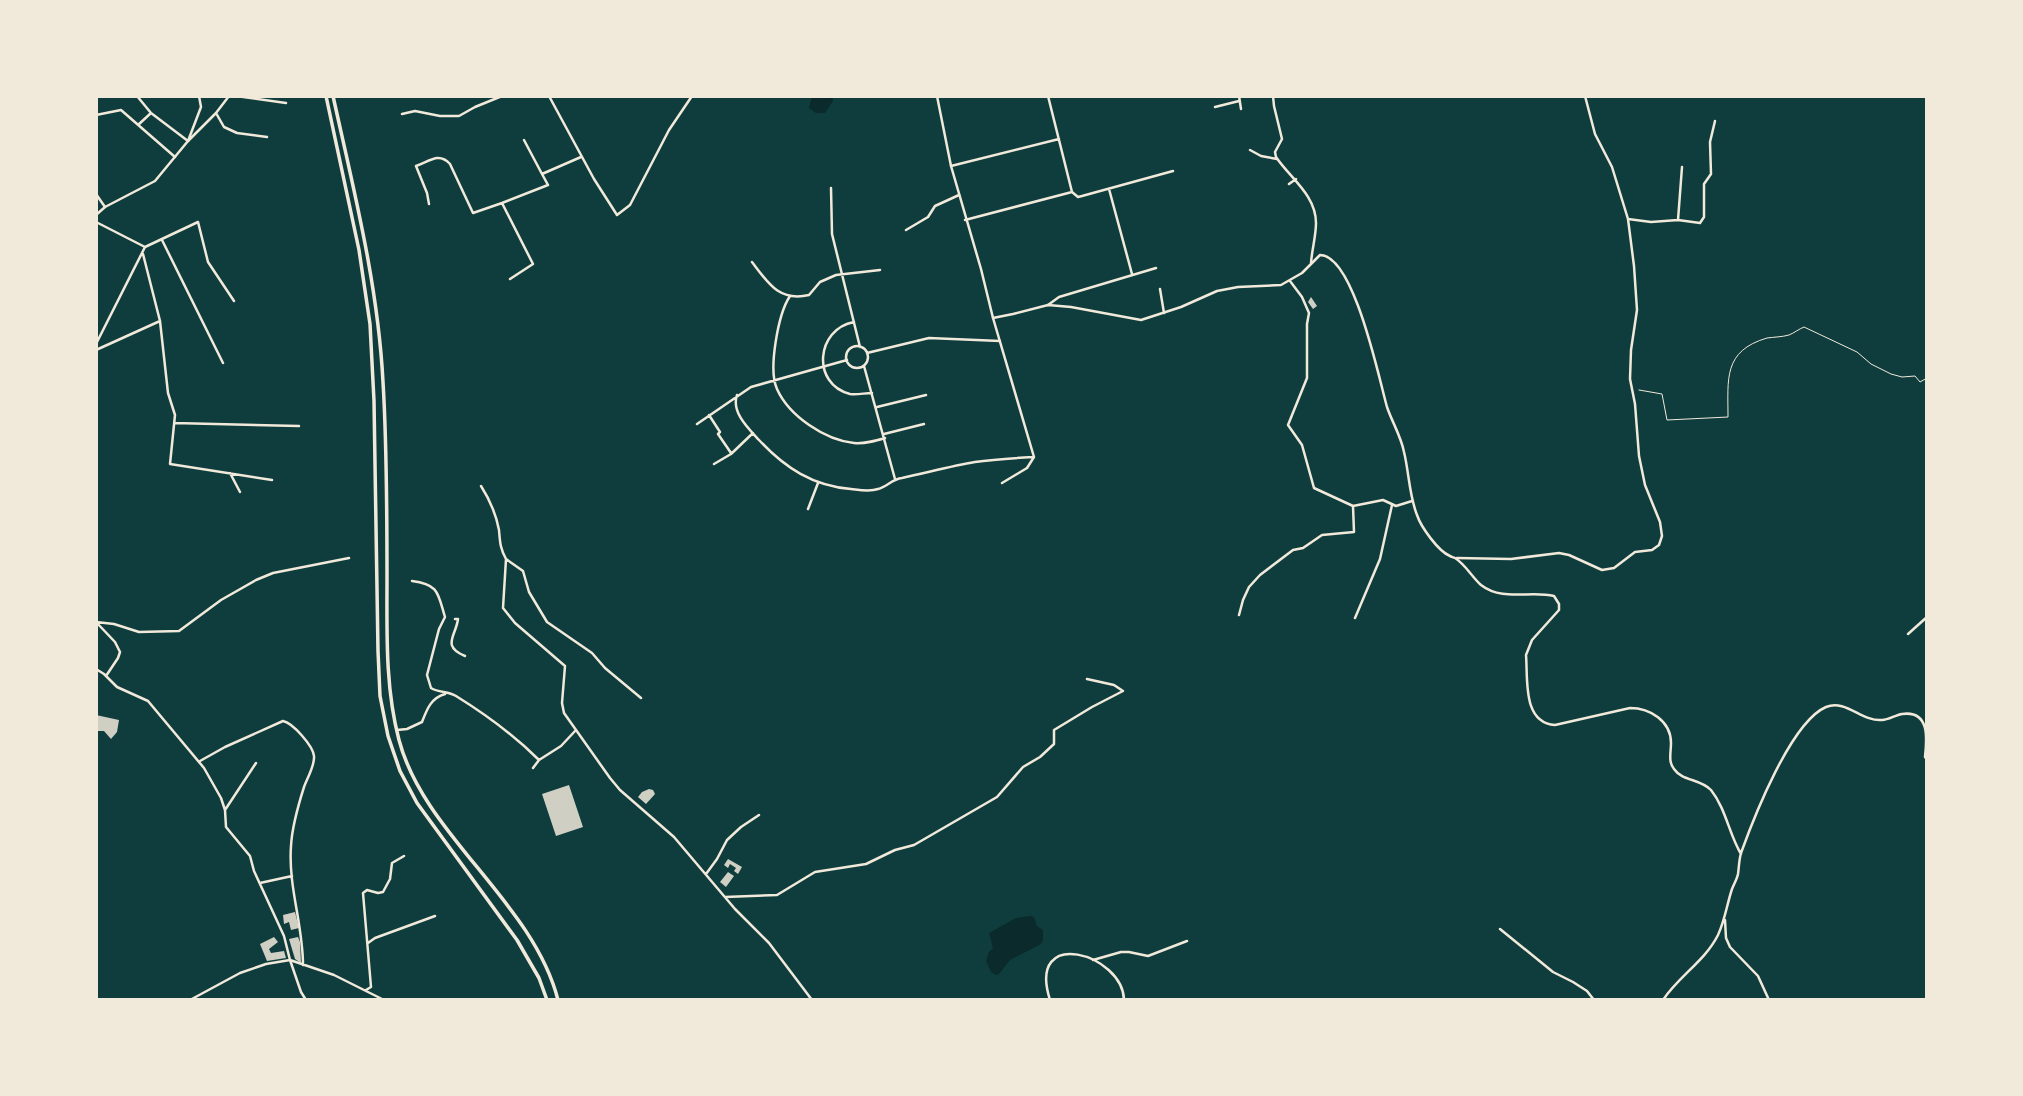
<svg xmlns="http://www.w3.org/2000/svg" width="2023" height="1096" font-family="'Source Sans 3',sans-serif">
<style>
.water{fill:#0a2a2b}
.building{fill:#cfcfc3}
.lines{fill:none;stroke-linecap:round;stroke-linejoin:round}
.path{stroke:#f1e9da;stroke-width:1}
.minor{stroke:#f1e9da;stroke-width:2.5}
.tertiary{stroke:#f1e9da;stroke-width:2.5}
.secondary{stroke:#f1e9da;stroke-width:3.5}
</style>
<rect width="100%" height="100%" fill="#0f3d3e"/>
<path class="water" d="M 812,96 L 833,96 L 833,101 L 825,113 L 816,113 L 809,108 Z
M 1030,916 L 1034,917 L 1037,926 L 1043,930 L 1043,939 L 1041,944 L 1010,960 L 999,974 L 996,975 L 991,972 L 986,961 L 989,952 L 993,948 L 989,933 L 1016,918 Z"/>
<path class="building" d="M 1311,297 L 1317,306 L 1313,309 L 1308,302 Z
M 96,715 L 119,720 L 117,732 L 111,739 L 104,731 L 96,731 Z
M 569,785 L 583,827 L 556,836 L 542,794 Z
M 649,789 L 653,790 L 655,794 L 646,804 L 638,797 L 642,792 Z
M 728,859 L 742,867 L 738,874 L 734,871 L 736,868 L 730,864 L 728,868 L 724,865 Z
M 728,872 L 734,876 L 726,887 L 720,882 Z
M 295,912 L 299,928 L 291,930 L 289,922 L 284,924 L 283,915 Z
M 274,937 L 278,942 L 269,949 L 271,953 L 284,951 L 286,958 L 267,961 L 260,944 Z
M 298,937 L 300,942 L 301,963 L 295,959 L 289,939 Z"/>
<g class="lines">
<path class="path" d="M 1639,390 L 1662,394 L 1667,420 L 1728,417 C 1728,379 1723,351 1767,338 C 1774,337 1782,337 1789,335 C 1794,333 1799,329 1804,327 L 1857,352 L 1871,364 L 1891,374 L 1902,377 L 1915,376 L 1920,382 L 1927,378"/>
<path class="minor" d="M 137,96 L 151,113
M 236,96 L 286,103
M 549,96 L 594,179 L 617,215 L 630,205 L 669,130 L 692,96
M 1048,96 L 1072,192
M 1239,96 L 1241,109
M 1273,96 L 1274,106 L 1282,139 L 1275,152 L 1276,157 C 1290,178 1316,195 1316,223 C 1316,236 1312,249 1311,263
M 1215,107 L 1239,101
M 216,113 L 229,96
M 402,114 L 415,111 L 440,116 L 459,116 L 475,107 L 502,96
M 96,115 L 121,110 L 175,157
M 138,125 L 151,113 L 188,141 L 216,113 L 224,127 L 237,133 L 267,137
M 524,140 L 542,174
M 1250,150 L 1261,156 L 1277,159
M 951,166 L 1059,139
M 1289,184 L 1296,179
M 831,188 L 832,234 L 860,347
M 1109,189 L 1132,274
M 96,194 L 105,207
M 429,204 L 427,193 L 416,166 C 430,161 439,152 450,164 L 473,213 L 502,203
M 1628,219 L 1651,222 L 1678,220 L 1682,167
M 965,220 L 1072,192 L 1078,197 L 1082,196 L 1173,171
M 1678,220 L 1700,223 L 1704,217 L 1704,184 L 1711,174 L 1710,142 L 1715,121
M 96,222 L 145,247
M 906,230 L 928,217 L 935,206 L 959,195
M 162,240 L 223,363
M 143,254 L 160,321 L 168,393 L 175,415 L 170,464 L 272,480
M 752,262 C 768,283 779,302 809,295 L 820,282 L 836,275 L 880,270
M 510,279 L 533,264 L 502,203 L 548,185 L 542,174 L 581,157
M 1290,281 L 1302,297 L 1309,313 L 1307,324 L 1307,378 L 1288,425 L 1302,445 L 1314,488 L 1353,506
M 1160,289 L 1164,313
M 790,296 C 778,314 768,370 777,389 C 789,416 825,440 854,443 C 865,444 875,441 885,438
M 1048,305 L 1059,297 L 1156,268
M 993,318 L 1034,457 L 1027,468 L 1002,483
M 854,322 C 816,329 811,384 850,394 C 857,395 865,393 872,393
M 96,344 L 145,247 L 198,222 L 208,262 L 234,301
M846 357a11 11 0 1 1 22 0a11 11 0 1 1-22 0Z
M 96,350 L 160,321
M 867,353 L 929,338 L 1000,341
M 864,366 L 895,479
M 737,395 C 731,412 748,428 759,440 C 785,468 813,486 851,489 C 860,490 870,492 878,489 C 887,487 892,479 902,478 C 926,473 951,466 975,462 C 995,459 1015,458 1034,457
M 877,407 L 926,395
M 709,415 L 720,432 L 718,434 L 731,453
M 174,423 L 299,426
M 697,424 L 751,387 L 847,360
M 884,434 L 924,424
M 714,464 L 731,454 L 753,433
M 230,473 L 240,492
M 481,486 C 490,500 496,514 499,530 C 500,542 500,548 506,559
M 808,509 L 818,483
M 1457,558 L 1511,559 L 1559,553 L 1569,555 L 1602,570 L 1614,568 L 1635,552 L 1652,550 L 1659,545 L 1662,536 L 1660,522 L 1645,485 L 1639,456 L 1635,404 L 1630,379 L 1631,350 L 1637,310 L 1634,266 L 1628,219 L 1612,167 L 1595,134 L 1585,96
M 412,581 C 439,584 438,594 445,617 L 439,629 L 427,675 L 431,688 C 439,693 448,691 456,696 C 485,714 515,736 539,760
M 1239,615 L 1243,600 L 1249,587 L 1260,575 L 1293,550 L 1303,548 L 1322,535 L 1354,532 L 1353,506 L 1383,500 L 1396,506 L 1412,501
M 1355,618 L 1380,559 L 1392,505
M 455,619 L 458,619 C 456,636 441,646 465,656
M 96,622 L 114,624 L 139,632 L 179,631 L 221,600 L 256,580 L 273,573 L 349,558
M 96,622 L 115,642 L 120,652 L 118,658 L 106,676
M 1908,634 L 1927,617
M 96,669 L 104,674 L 117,687 L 148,701 L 204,768 L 221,798 L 225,810 L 226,827 L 250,856 L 254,871 L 284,936 L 290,960 L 301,992 L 306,1000
M 1927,687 L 1927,689
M 641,698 L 605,668 L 592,653 L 547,622 L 529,592 L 523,571 L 506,559 L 503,608 L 515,623 L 565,666 L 562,703 L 564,713 L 610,778 L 620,790 L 674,837 L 735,909 L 769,943 L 812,1000
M 397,730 L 407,729 L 422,722 C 427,709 431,698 445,694
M 200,761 L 225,747 L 283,721 C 293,723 313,746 314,756 C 315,766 307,778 304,787 C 298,806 292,826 291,846 C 288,886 303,925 303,965
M 533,768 L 539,760 L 561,746 L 576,730
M 225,810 L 256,763
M 706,874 L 717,859 L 727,840 L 741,827 L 759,815
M 260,883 L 292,876
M 725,897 L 777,895 L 815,872 L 866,864 L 895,850 L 914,845 L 997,797 L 1023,767 L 1040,757 L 1054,744 L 1054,730 L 1092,707 L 1123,691 L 1114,685 L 1087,679
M 1500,929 L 1553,972 L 1573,982 L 1587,991 L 1594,1000
M 368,943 L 375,938 L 435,916
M 1093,960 L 1121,952 L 1129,952 L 1148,956 L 1187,941
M 366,990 L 371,987 L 363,893 L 367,890 L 378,893 L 383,892 L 390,879 L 392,863 L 404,856
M 190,1000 L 240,973 L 266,964 L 290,960 L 334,975 L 384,1000"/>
<path class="tertiary" d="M 937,96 L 951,166 L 981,269 L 993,318 L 1013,314 L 1048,305 L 1071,307 L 1141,320 L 1181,307 L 1217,291 L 1238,287 L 1281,285 L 1302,273 L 1320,255 C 1354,255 1379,379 1387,407 C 1392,422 1401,436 1404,452 C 1409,472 1409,495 1417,515 C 1421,527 1438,551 1450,556 C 1451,557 1453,557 1455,558 C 1465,564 1472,577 1481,585 C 1503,602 1530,590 1554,596 L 1559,604 L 1559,610 L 1532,640 L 1526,655 C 1528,678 1522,723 1555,725 L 1630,708 C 1650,708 1671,721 1671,743 C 1671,752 1668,762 1674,769 C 1682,781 1701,779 1711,790 C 1726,809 1729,834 1741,854
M 96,215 L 105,207 L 155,181 L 188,141 L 201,107 L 199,96
M 1725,920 L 1726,938 L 1730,947 L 1758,976 L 1769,1000
M 1050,1000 C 1026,925 1123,954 1124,1000
M 1663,1000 C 1679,976 1705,961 1718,935 C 1725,920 1727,904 1732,889 C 1734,884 1737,879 1738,874 C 1739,867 1739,860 1741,853 C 1754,817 1791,722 1826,707 C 1846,699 1862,722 1882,720 C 1889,720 1895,715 1902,714 C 1930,710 1927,739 1925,757 L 1927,759"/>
<path class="secondary" d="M 326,96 L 359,250 L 370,324 L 374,401 L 378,651 L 380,696 L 388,736 L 400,771 L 417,803 L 517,940 L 539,978 L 547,1000
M 333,96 C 354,191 378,285 383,382 C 387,447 387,513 387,577 C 387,632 385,687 399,740 C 424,835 533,902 558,1000"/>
</g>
<rect width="2023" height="1096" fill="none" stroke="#f1e9da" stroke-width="196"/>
</svg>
